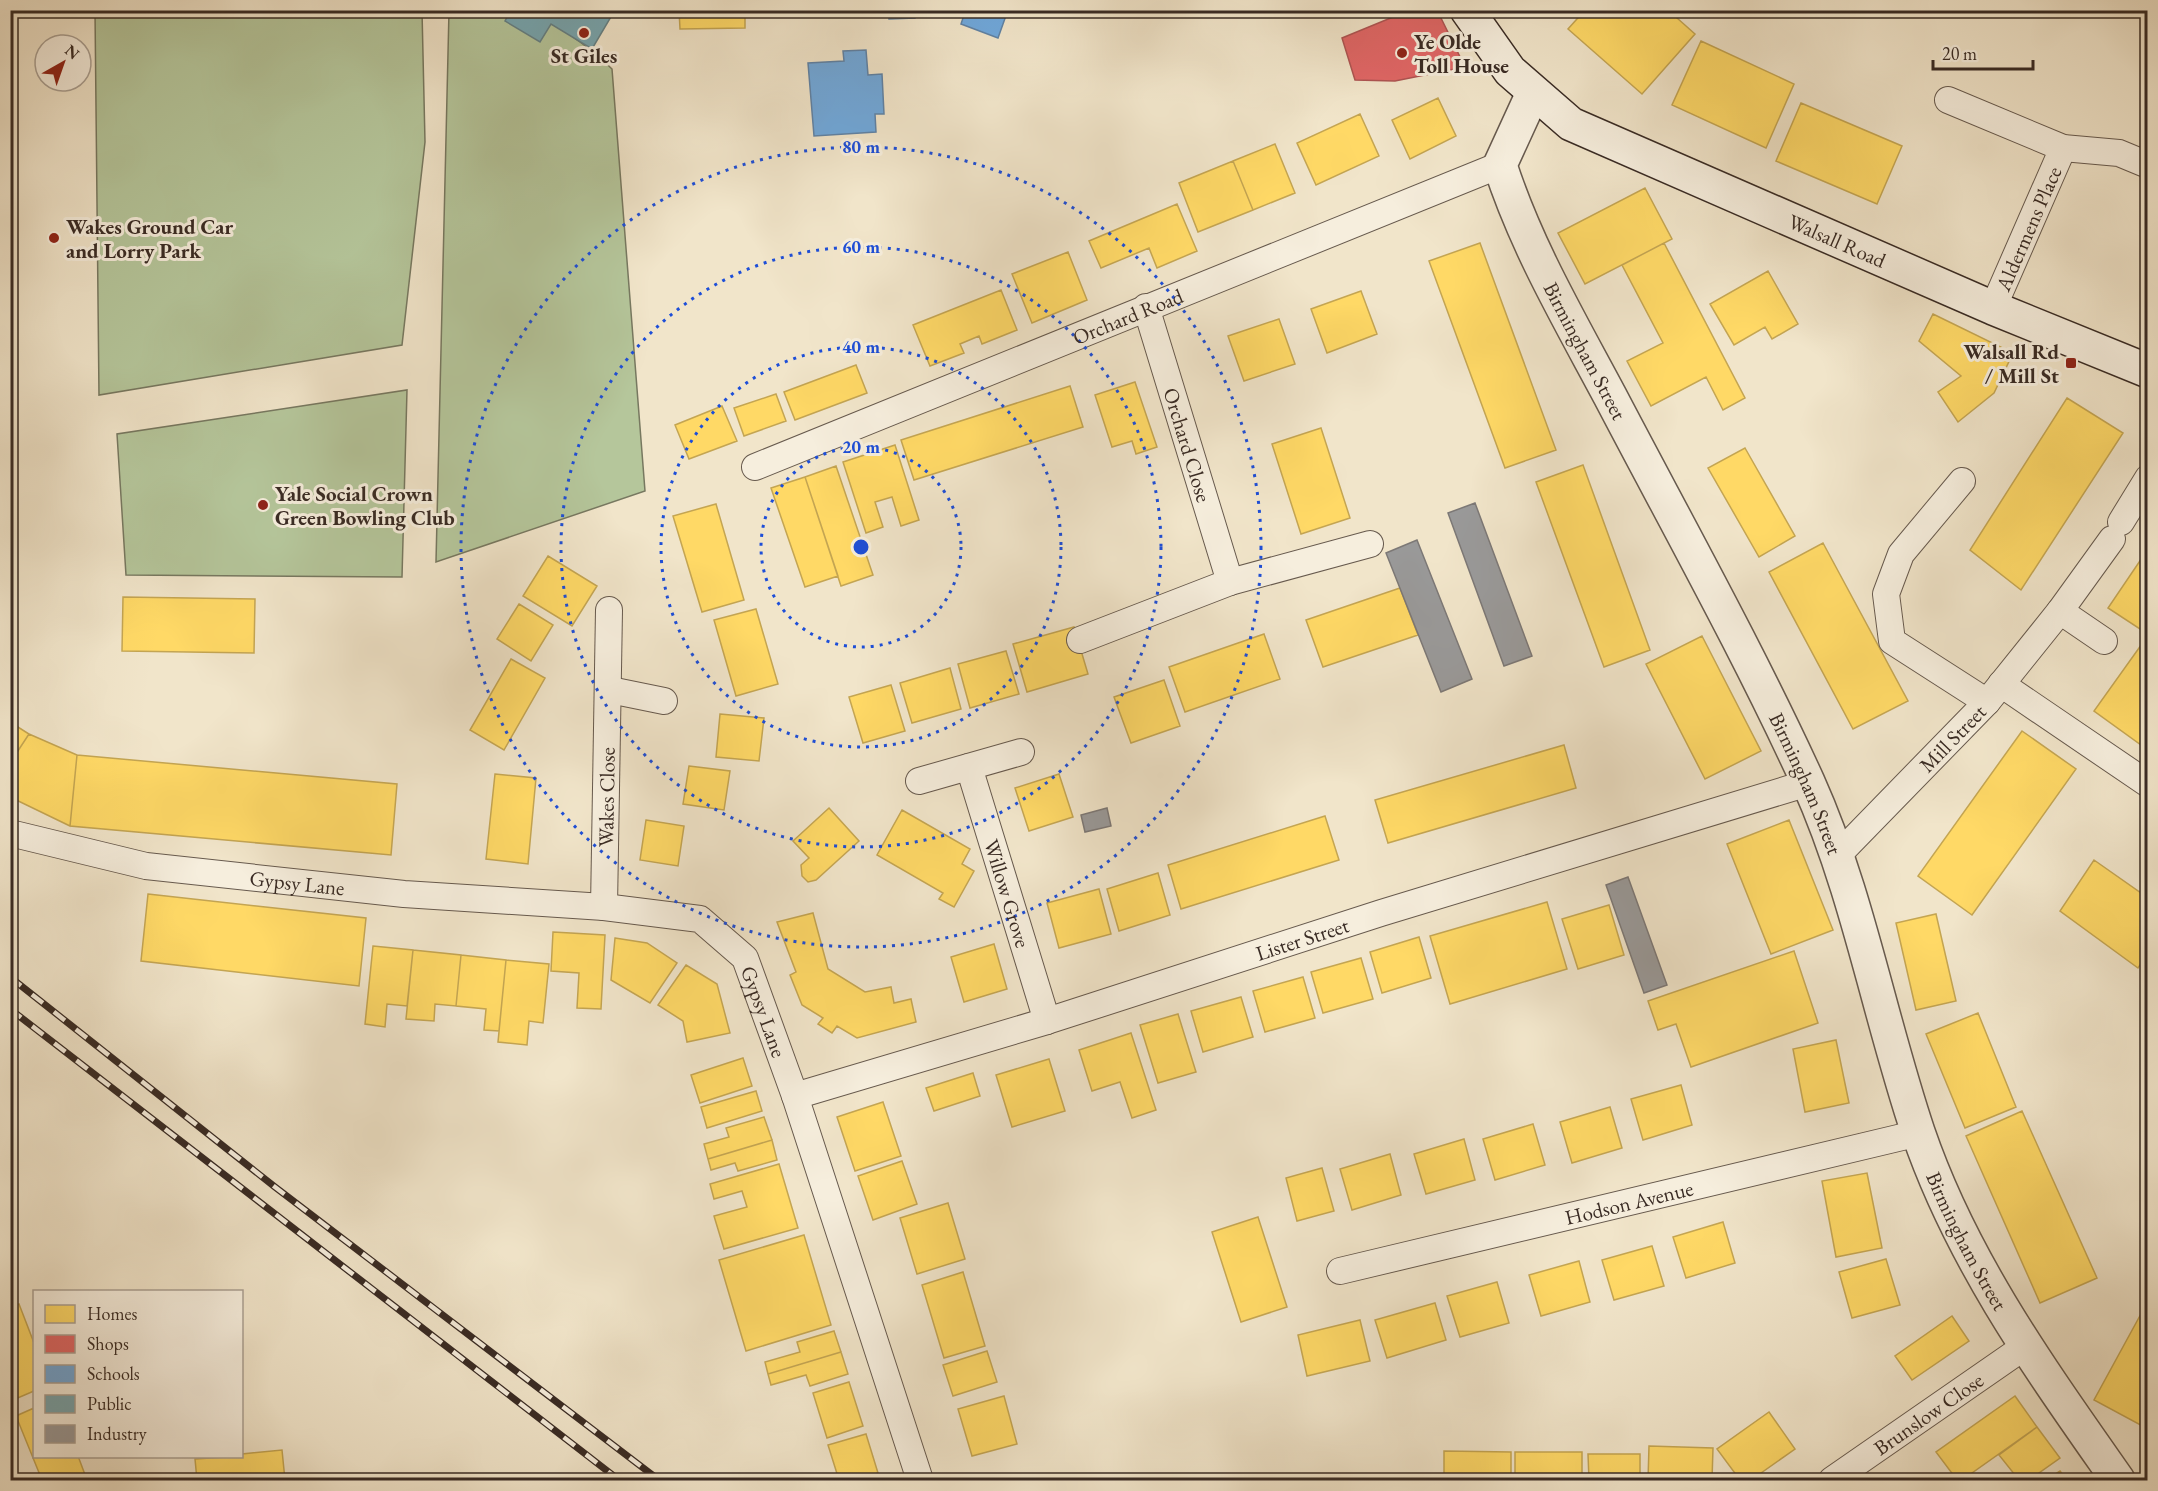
<svg xmlns="http://www.w3.org/2000/svg" width="2158" height="1491" font-family="'EB Garamond',serif">
<style>
.green{fill:#b5c69b;stroke:#777860;stroke-width:1.5}
.homes{fill:#ffd966;stroke:#c4a552;stroke-width:1.5}
.shops{fill:#e06666;stroke:#ae5452;stroke-width:1.5}
.schools{fill:#6fa8dc;stroke:#5f82a5;stroke-width:1.5}
.public{fill:#76a5af;stroke:#648085;stroke-width:1.5}
.industry{fill:#999;stroke:#7c7876;stroke-width:1.5}
.lines{fill:none;stroke-linecap:round;stroke-linejoin:round}
.minor-casing{stroke:#675a4e;stroke-width:28}
.tertiary-casing{stroke:#675a4e;stroke-width:36}
.secondary-casing{stroke:#392b24;stroke-width:36}
.minor{stroke:#f6eedd;stroke-width:26}
.tertiary{stroke:#f6eedd;stroke-width:33}
.secondary{stroke:#f6eedd;stroke-width:33}
.rail-casing{stroke:#392b24;stroke-width:7}
.rail{stroke:#f6eedd;stroke-width:4.5;stroke-dasharray:14;stroke-linecap:butt}
.ring{fill:none;stroke:#1d4ed8;stroke-width:3;stroke-dasharray:3 6}
.poi-dot{fill:#8f2418;stroke:#f6eedd;stroke-width:2}
.labels{text-anchor:middle;dominant-baseline:central;stroke-width:6;stroke-linejoin:round;paint-order:stroke}
.poi-label{font-size:21px;font-weight:bold;fill:#392b24;stroke:#f6eedd;text-anchor:start}
.street-label{font-size:21px;fill:#392b24;stroke:#f6eedd}
.centre{fill:#1d4ed8;stroke:#f6eedd;stroke-width:3}
.ring-label{font-size:18px;text-anchor:middle;font-weight:bold;fill:#1d4ed8;stroke:#f6eedd;stroke-width:6;stroke-linejoin:round;paint-order:stroke}
</style>
<rect width="100%" height="100%" fill="#f1e5ca"/>
<filter id="stains"><feTurbulence type="fractalNoise" baseFrequency=".00333" numOctaves="4"/><feColorMatrix values="0 0 0 0 .2 0 0 0 0 .09 0 0 0 0 .02 0 0 0 .5 -.17"/></filter>
<radialGradient id="worn" r=".72"><stop offset=".6" stop-color="#630" stop-opacity="0"/><stop offset="1" stop-color="#630" stop-opacity=".3"/></radialGradient>
<path class="green" d="M 95,11 L 422,11 L 425,142 L 402,345 L 99,395 Z
M 449,11 C 472,11 496,8 519,11 C 546,14 593,50 612,69 L 645,491 L 436,562 Z
M 407,390 L 402,577 L 126,575 L 117,434 Z"/>
<path class="homes" d="M 679,10 L 745,10 L 745,28 L 680,29 Z
M 1585,10 L 1668,10 L 1695,34 L 1642,94 L 1568,29 Z
M 1701,41 L 1794,84 L 1766,148 L 1672,105 Z
M 1438,98 L 1456,136 L 1410,159 L 1392,120 Z
M 1801,103 L 1902,146 L 1877,204 L 1776,161 Z
M 1360,114 L 1379,156 L 1316,185 L 1297,143 Z
M 1275,144 L 1295,193 L 1253,210 L 1233,161 Z
M 1233,161 L 1253,210 L 1198,232 L 1179,183 Z
M 1645,188 L 1672,239 L 1585,284 L 1558,233 Z
M 1177,204 L 1197,251 L 1157,268 L 1149,248 L 1101,268 L 1089,241 Z
M 1480,243 L 1556,450 L 1505,468 L 1429,261 Z
M 1664,243 L 1745,398 L 1723,410 L 1706,377 L 1651,406 L 1627,361 L 1663,343 L 1622,265 Z
M 1068,252 L 1087,300 L 1032,323 L 1012,274 Z
M 1768,271 L 1798,324 L 1772,339 L 1765,327 L 1734,345 L 1710,304 Z
M 1001,290 L 1017,330 L 982,344 L 979,336 L 960,344 L 964,353 L 930,366 L 913,325 Z
M 1361,291 L 1377,334 L 1327,353 L 1311,309 Z
M 1933,314 L 2013,353 L 1994,393 L 1958,422 L 1938,392 L 1961,376 L 1919,341 Z
M 1279,319 L 1295,364 L 1244,381 L 1228,336 Z
M 856,365 L 867,393 L 795,420 L 784,392 Z
M 1135,382 L 1157,447 L 1136,454 L 1132,441 L 1112,447 L 1095,395 Z
M 1070,386 L 1083,427 L 914,480 L 901,440 Z
M 776,394 L 786,421 L 744,436 L 734,408 Z
M 2067,398 L 2123,433 L 2021,590 L 1970,550 Z
M 722,406 L 737,441 L 689,459 L 675,425 Z
M 1321,428 L 1350,518 L 1301,534 L 1272,444 Z
M 895,445 L 919,520 L 901,526 L 892,497 L 875,502 L 883,527 L 866,533 L 843,462 Z
M 1745,448 L 1795,536 L 1759,557 L 1708,468 Z
M 1583,465 L 1650,650 L 1604,667 L 1536,482 Z
M 836,466 L 873,575 L 841,586 L 805,477 Z
M 805,477 L 838,576 L 805,587 L 771,488 Z
M 716,504 L 744,600 L 702,612 L 673,516 Z
M 1823,543 L 1908,701 L 1853,729 L 1769,572 Z
M 2148,549 L 2148,624 L 2143,631 L 2108,608 Z
M 548,556 L 597,586 L 572,626 L 523,596 Z
M 1400,588 L 1418,635 L 1323,667 L 1306,620 Z
M 123,597 L 255,599 L 254,653 L 122,651 Z
M 519,604 L 553,625 L 531,661 L 497,639 Z
M 756,609 L 778,684 L 736,696 L 714,620 Z
M 1074,627 L 1088,674 L 1027,692 L 1013,644 Z
M 1264,634 L 1280,679 L 1185,712 L 1169,667 Z
M 1702,636 L 1761,751 L 1705,779 L 1646,664 Z
M 2144,641 L 2148,643 L 2148,750 L 2094,711 Z
M 1006,651 L 1019,694 L 970,708 L 958,664 Z
M 511,659 L 545,678 L 504,750 L 470,730 Z
M 950,668 L 961,709 L 912,723 L 900,683 Z
M 1164,680 L 1180,726 L 1131,743 L 1114,697 Z
M 891,685 L 905,731 L 863,743 L 849,697 Z
M 720,714 L 764,718 L 759,761 L 716,757 Z
M 10,722 L 29,734 L 10,763 Z
M 2022,731 L 2076,769 L 1972,915 L 1918,876 Z
M 29,734 L 77,755 L 70,826 L 10,797 L 10,763 Z
M 1564,745 L 1576,788 L 1388,843 L 1375,800 Z
M 77,755 L 397,784 L 391,855 L 70,826 Z
M 689,766 L 730,771 L 724,810 L 683,804 Z
M 495,774 L 536,778 L 528,864 L 486,859 Z
M 1059,774 L 1073,817 L 1029,831 L 1015,788 Z
M 829,808 L 859,841 L 816,880 L 808,882 L 802,876 L 801,865 L 809,858 L 793,841 Z
M 902,810 L 970,849 L 962,864 L 974,871 L 954,907 L 939,899 L 943,893 L 877,855 Z
M 1325,816 L 1339,860 L 1181,909 L 1168,865 Z
M 646,820 L 684,826 L 678,866 L 640,860 Z
M 1789,820 L 1833,930 L 1771,954 L 1727,844 Z
M 2094,860 L 2148,898 L 2148,953 L 2138,968 L 2060,911 Z
M 1158,873 L 1170,915 L 1119,931 L 1107,889 Z
M 1099,889 L 1111,934 L 1059,948 L 1047,903 Z
M 148,894 L 366,918 L 359,986 L 141,961 Z
M 1547,902 L 1567,969 L 1450,1004 L 1430,936 Z
M 1609,905 L 1624,955 L 1578,969 L 1562,919 Z
M 813,913 L 828,969 L 865,992 L 891,987 L 894,1003 L 911,999 L 916,1022 L 857,1038 L 837,1026 L 832,1033 L 818,1024 L 823,1018 L 802,1005 L 790,975 L 796,972 L 777,922 Z
M 1936,914 L 1956,1001 L 1916,1010 L 1896,923 Z
M 553,932 L 605,935 L 601,1009 L 577,1008 L 579,973 L 551,971 Z
M 1419,937 L 1431,978 L 1382,993 L 1370,952 Z
M 615,938 L 647,943 L 677,963 L 650,1003 L 611,980 Z
M 994,944 L 1007,989 L 964,1002 L 951,957 Z
M 373,946 L 413,950 L 407,1006 L 387,1004 L 385,1027 L 365,1024 Z
M 413,950 L 461,955 L 456,1006 L 435,1004 L 434,1021 L 406,1019 Z
M 1794,951 L 1818,1023 L 1691,1067 L 1676,1024 L 1658,1030 L 1648,1001 Z
M 461,955 L 506,960 L 499,1031 L 484,1030 L 486,1009 L 456,1006 Z
M 1361,958 L 1373,999 L 1323,1013 L 1311,972 Z
M 506,960 L 549,964 L 543,1023 L 529,1021 L 527,1045 L 498,1042 Z
M 686,965 L 717,984 L 730,1033 L 687,1042 L 683,1021 L 658,1005 Z
M 1303,977 L 1315,1018 L 1265,1032 L 1253,991 Z
M 1241,997 L 1253,1037 L 1203,1052 L 1191,1011 Z
M 1978,1013 L 2016,1107 L 1965,1128 L 1926,1034 Z
M 1178,1014 L 1196,1072 L 1158,1083 L 1140,1025 Z
M 1131,1033 L 1156,1110 L 1132,1118 L 1120,1082 L 1092,1091 L 1079,1050 Z
M 1836,1040 L 1849,1103 L 1805,1112 L 1793,1049 Z
M 743,1058 L 752,1086 L 700,1103 L 691,1075 Z
M 1049,1059 L 1065,1111 L 1012,1127 L 996,1075 Z
M 973,1073 L 980,1096 L 934,1111 L 926,1088 Z
M 1681,1085 L 1692,1125 L 1643,1140 L 1631,1099 Z
M 756,1091 L 762,1111 L 707,1128 L 701,1107 Z
M 883,1102 L 901,1156 L 855,1171 L 837,1117 Z
M 1610,1107 L 1622,1148 L 1572,1163 L 1560,1122 Z
M 2022,1111 L 2097,1278 L 2040,1303 L 1966,1136 Z
M 764,1117 L 772,1140 L 708,1159 L 704,1144 L 729,1137 L 726,1128 Z
M 1533,1124 L 1545,1165 L 1495,1180 L 1483,1139 Z
M 1464,1139 L 1475,1180 L 1426,1194 L 1414,1154 Z
M 772,1140 L 777,1160 L 738,1171 L 735,1163 L 711,1170 L 708,1159 Z
M 1390,1154 L 1401,1195 L 1352,1210 L 1340,1169 Z
M 902,1161 L 917,1204 L 873,1220 L 858,1176 Z
M 779,1164 L 798,1228 L 724,1249 L 714,1216 L 747,1207 L 742,1191 L 714,1199 L 710,1184 Z
M 1322,1168 L 1334,1211 L 1297,1221 L 1286,1178 Z
M 1867,1173 L 1882,1248 L 1836,1257 L 1822,1181 Z
M 948,1203 L 965,1259 L 917,1274 L 900,1218 Z
M 1258,1217 L 1287,1307 L 1241,1322 L 1212,1232 Z
M 1723,1222 L 1735,1263 L 1686,1278 L 1673,1237 Z
M 804,1235 L 831,1325 L 746,1351 L 719,1260 Z
M 1652,1246 L 1664,1286 L 1614,1300 L 1602,1260 Z
M 1886,1259 L 1900,1305 L 1852,1318 L 1839,1272 Z
M 1579,1261 L 1590,1302 L 1541,1316 L 1529,1275 Z
M 963,1272 L 985,1346 L 944,1358 L 922,1285 Z
M 1497,1282 L 1509,1323 L 1460,1337 L 1447,1296 Z
M 2148,1301 L 2148,1429 L 2094,1400 Z
M 1435,1303 L 1446,1340 L 1387,1358 L 1375,1320 Z
M 19,1304 L 34,1343 L 34,1391 L 13,1400 L 10,1394 L 10,1307 Z
M 1952,1316 L 1969,1341 L 1912,1380 L 1895,1356 Z
M 1360,1320 L 1370,1361 L 1307,1376 L 1298,1335 Z
M 834,1331 L 841,1352 L 768,1374 L 765,1362 L 800,1352 L 797,1342 Z
M 987,1351 L 997,1382 L 953,1396 L 943,1365 Z
M 841,1352 L 848,1374 L 810,1386 L 806,1375 L 771,1385 L 768,1374 Z
M 849,1382 L 863,1426 L 827,1438 L 813,1393 Z
M 1004,1396 L 1017,1444 L 972,1456 L 958,1409 Z
M 2015,1396 L 2037,1427 L 1962,1480 L 1957,1480 L 1936,1452 Z
M 34,1408 L 34,1456 L 78,1456 L 87,1480 L 42,1480 L 16,1416 Z
M 1769,1412 L 1795,1449 L 1751,1480 L 1740,1480 L 1717,1449 Z
M 2037,1427 L 2060,1458 L 2029,1480 L 2019,1480 L 1999,1455 Z
M 866,1434 L 878,1473 L 854,1480 L 839,1480 L 828,1445 Z
M 1649,1446 L 1713,1448 L 1712,1480 L 1648,1480 Z
M 282,1450 L 285,1480 L 197,1480 L 195,1459 L 242,1456 L 242,1454 Z
M 1444,1451 L 1511,1452 L 1511,1480 L 1444,1480 Z
M 1515,1452 L 1582,1452 L 1582,1480 L 1515,1480 Z
M 1588,1454 L 1640,1454 L 1640,1480 L 1589,1480 Z
M 2060,1471 L 2067,1480 L 2046,1480 Z"/>
<path class="shops" d="M 1410,10 L 1437,10 L 1465,67 L 1395,81 L 1355,80 L 1342,38 Z"/>
<path class="schools" d="M 888,10 L 915,10 L 915,18 L 889,19 Z
M 960,10 L 1008,10 L 998,38 L 961,24 L 965,12 Z
M 866,50 L 868,75 L 882,74 L 884,114 L 875,114 L 876,132 L 814,136 L 808,63 L 844,61 L 843,51 Z"/>
<path class="public" d="M 511,10 L 615,10 L 592,49 L 551,24 L 540,42 L 505,21 Z"/>
<path class="industry" d="M 1475,503 L 1532,656 L 1504,666 L 1448,513 Z
M 1417,540 L 1472,679 L 1441,692 L 1386,553 Z
M 1107,808 L 1111,826 L 1085,832 L 1081,815 Z
M 1628,877 L 1667,985 L 1644,993 L 1606,885 Z"/>
<g class="lines">
<defs>
<g id="minor">
<path d="M 1948,100 L 2063,148 L 2119,153 L 2148,165"/>
<path id="s1" d="M 1146,307 L 1230,582"/>
<path id="s2" d="M 1993,308 L 2063,148"/>
<path id="s3" d="M 755,467 L 1500,165"/>
<path d="M 1962,481 L 1901,554 L 1886,594 L 1892,641 L 1987,702"/>
<path d="M 2121,522 L 2148,478"/>
<path d="M 2060,611 L 2104,641"/>
<path d="M 1080,640 L 1230,582 L 1370,544"/>
<path d="M 2001,684 L 2148,784"/>
<path d="M 610,690 L 664,701"/>
<path id="s4" d="M 969,767 L 1047,1021"/>
<path d="M 919,781 L 1021,752"/>
<path id="s5" d="M 10,833 L 146,866 L 404,894 L 604,907 L 700,919 L 745,958 L 795,1096 L 920,1480"/>
<path id="s6" d="M 1837,856 L 1987,702 L 2060,611 L 2112,539"/>
<path id="s7" d="M 604,907 L 609,610"/>
<path id="s8" d="M 795,1096 L 1047,1021 L 1381,913 L 1808,783"/>
<path id="s9" d="M 1340,1271 L 1919,1133"/>
<path id="s10" d="M 1832,1480 L 2024,1347"/>
</g>
<g id="tertiary">
<path id="s11" d="M 1533,93 L 1500,165 C 1526,246 1570,321 1610,396 C 1677,524 1748,651 1808,782 C 1858,893 1879,1016 1918,1132 C 1962,1261 2041,1370 2118,1480"/>
</g>
<g id="secondary">
<path id="s12" d="M 1467,10 L 1510,71 L 1571,124 L 1993,308 L 2148,371"/>
</g>
</defs>
<use href="#minor" class="minor-casing"/>
<use href="#tertiary" class="tertiary-casing"/>
<use href="#secondary" class="secondary-casing"/>
<use href="#minor" class="minor"/>
<use href="#tertiary" class="tertiary"/>
<use href="#secondary" class="secondary"/>
<defs>
<path id="rail" d="M 10,977 L 275,1187 L 659,1480
M 10,1009 L 619,1480"/>
</defs>
<use href="#rail" class="rail-casing"/>
<use href="#rail" class="rail"/>
</g>
<g class="ring">
<circle cx="861" cy="547" r="100"/>
<circle cx="861" cy="547" r="200"/>
<circle cx="861" cy="547" r="300"/>
<circle cx="861" cy="547" r="400"/>
</g>
<g class="poi-dot">
<circle cx="584" cy="33" r="6"/>
<circle cx="1402" cy="53" r="6"/>
<circle cx="54" cy="238" r="6"/>
<rect x="2065" y="357" width="12" height="12" rx="3"/>
<circle cx="263" cy="505" r="6"/>
</g>
<g class="labels">
<g class="poi-label">
<text x="1414" y="41">Ye Olde<tspan x="1414" dy="24">Toll House</tspan></text>
<text x="584" y="55" text-anchor="middle">St Giles</text>
<text x="66" y="226">Wakes Ground Car<tspan x="66" dy="24">and Lorry Park</tspan></text>
<text x="2059" y="351" text-anchor="end">Walsall Rd<tspan x="2059" dy="24">/ Mill St</tspan></text>
<text x="275" y="493">Yale Social Crown<tspan x="275" dy="24">Green Bowling Club</tspan></text>
</g>
<g class="street-label">
<text stroke="none"><textPath href="#s2" startOffset="87">Aldermens Place</textPath></text>
<text stroke="none"><textPath href="#s12" startOffset="446">Walsall Road</textPath></text>
<text stroke="none"><textPath href="#s3" startOffset="402">Orchard Road</textPath></text>
<text stroke="none"><textPath href="#s11" startOffset="284">Birmingham Street</textPath></text>
<text stroke="none"><textPath href="#s1" startOffset="144">Orchard Close</textPath></text>
<text stroke="none"><textPath href="#s6" startOffset="165">Mill Street</textPath></text>
<text stroke="none"><textPath href="#s11" startOffset="770">Birmingham Street</textPath></text>
<text stroke="none"><textPath href="#s7" startOffset="110">Wakes Close</textPath></text>
<text stroke="none"><textPath href="#s5" startOffset="292">Gypsy Lane</textPath></text>
<text stroke="none"><textPath href="#s4" startOffset="132">Willow Grove</textPath></text>
<text stroke="none"><textPath href="#s8" startOffset="531">Lister Street</textPath></text>
<text stroke="none"><textPath href="#s5" startOffset="813">Gypsy Lane</textPath></text>
<text stroke="none"><textPath href="#s9" startOffset="297">Hodson Avenue</textPath></text>
<text stroke="none"><textPath href="#s11" startOffset="1256">Birmingham Street</textPath></text>
<text stroke="none"><textPath href="#s10" startOffset="117">Brunslow Close</textPath></text>
</g>
</g>
<circle cx="861" cy="547" r="9" class="centre"/>
<g class="ring-label">
<text x="861" y="153">80 m</text>
<text x="861" y="253">60 m</text>
<text x="861" y="353">40 m</text>
<text x="861" y="453">20 m</text>
</g>
<rect width="2158" height="1491" fill="none" stroke="#f1e5ca" stroke-width="36"/>
<rect x="12" y="12" width="2134" height="1467" fill="none" stroke="#392b24" stroke-width="3"/>
<rect x="18" y="18" width="2122" height="1455" fill="none" stroke="#392b24" stroke-width="1.5"/>
<rect x="33" y="1290" width="210" height="168" fill="#f6eedd" stroke="#aaa093" stroke-width="1.5"/>
<rect x="45" y="1305" width="30" height="18" fill="#ffd966" stroke="#aaa093" stroke-width="1.5"/>
<text x="87" y="1320" font-size="18" fill="#392b24">Homes</text>
<rect x="45" y="1335" width="30" height="18" fill="#e06666" stroke="#aaa093" stroke-width="1.5"/>
<text x="87" y="1350" font-size="18" fill="#392b24">Shops</text>
<rect x="45" y="1365" width="30" height="18" fill="#6fa8dc" stroke="#aaa093" stroke-width="1.5"/>
<text x="87" y="1380" font-size="18" fill="#392b24">Schools</text>
<rect x="45" y="1395" width="30" height="18" fill="#76a5af" stroke="#aaa093" stroke-width="1.5"/>
<text x="87" y="1410" font-size="18" fill="#392b24">Public</text>
<rect x="45" y="1425" width="30" height="18" fill="#999999" stroke="#aaa093" stroke-width="1.5"/>
<text x="87" y="1440" font-size="18" fill="#392b24">Industry</text>
<g transform="translate(63 63) rotate(40)"><circle r="28" fill="#f6eedd" stroke="#aaa093" stroke-width="1.5"/>
<path d="M0-4.5L10 22L0 15L-10 22Z" fill="#8f2418"/>
<text y="-9" font-size="16" font-weight="bold" text-anchor="middle" fill="#392b24">N</text>
</g>
<path d="M1933 60v9h100v-9" fill="none" stroke="#392b24" stroke-width="3"/>
<text x="1942" y="60" font-size="18" fill="#392b24" stroke="#f6eedd" stroke-width="4.5" paint-order="stroke">20 m</text>
<rect width="100%" height="100%" filter="url(#stains)"/>
<rect width="100%" height="100%" fill="url(#worn)"/>
</svg>
